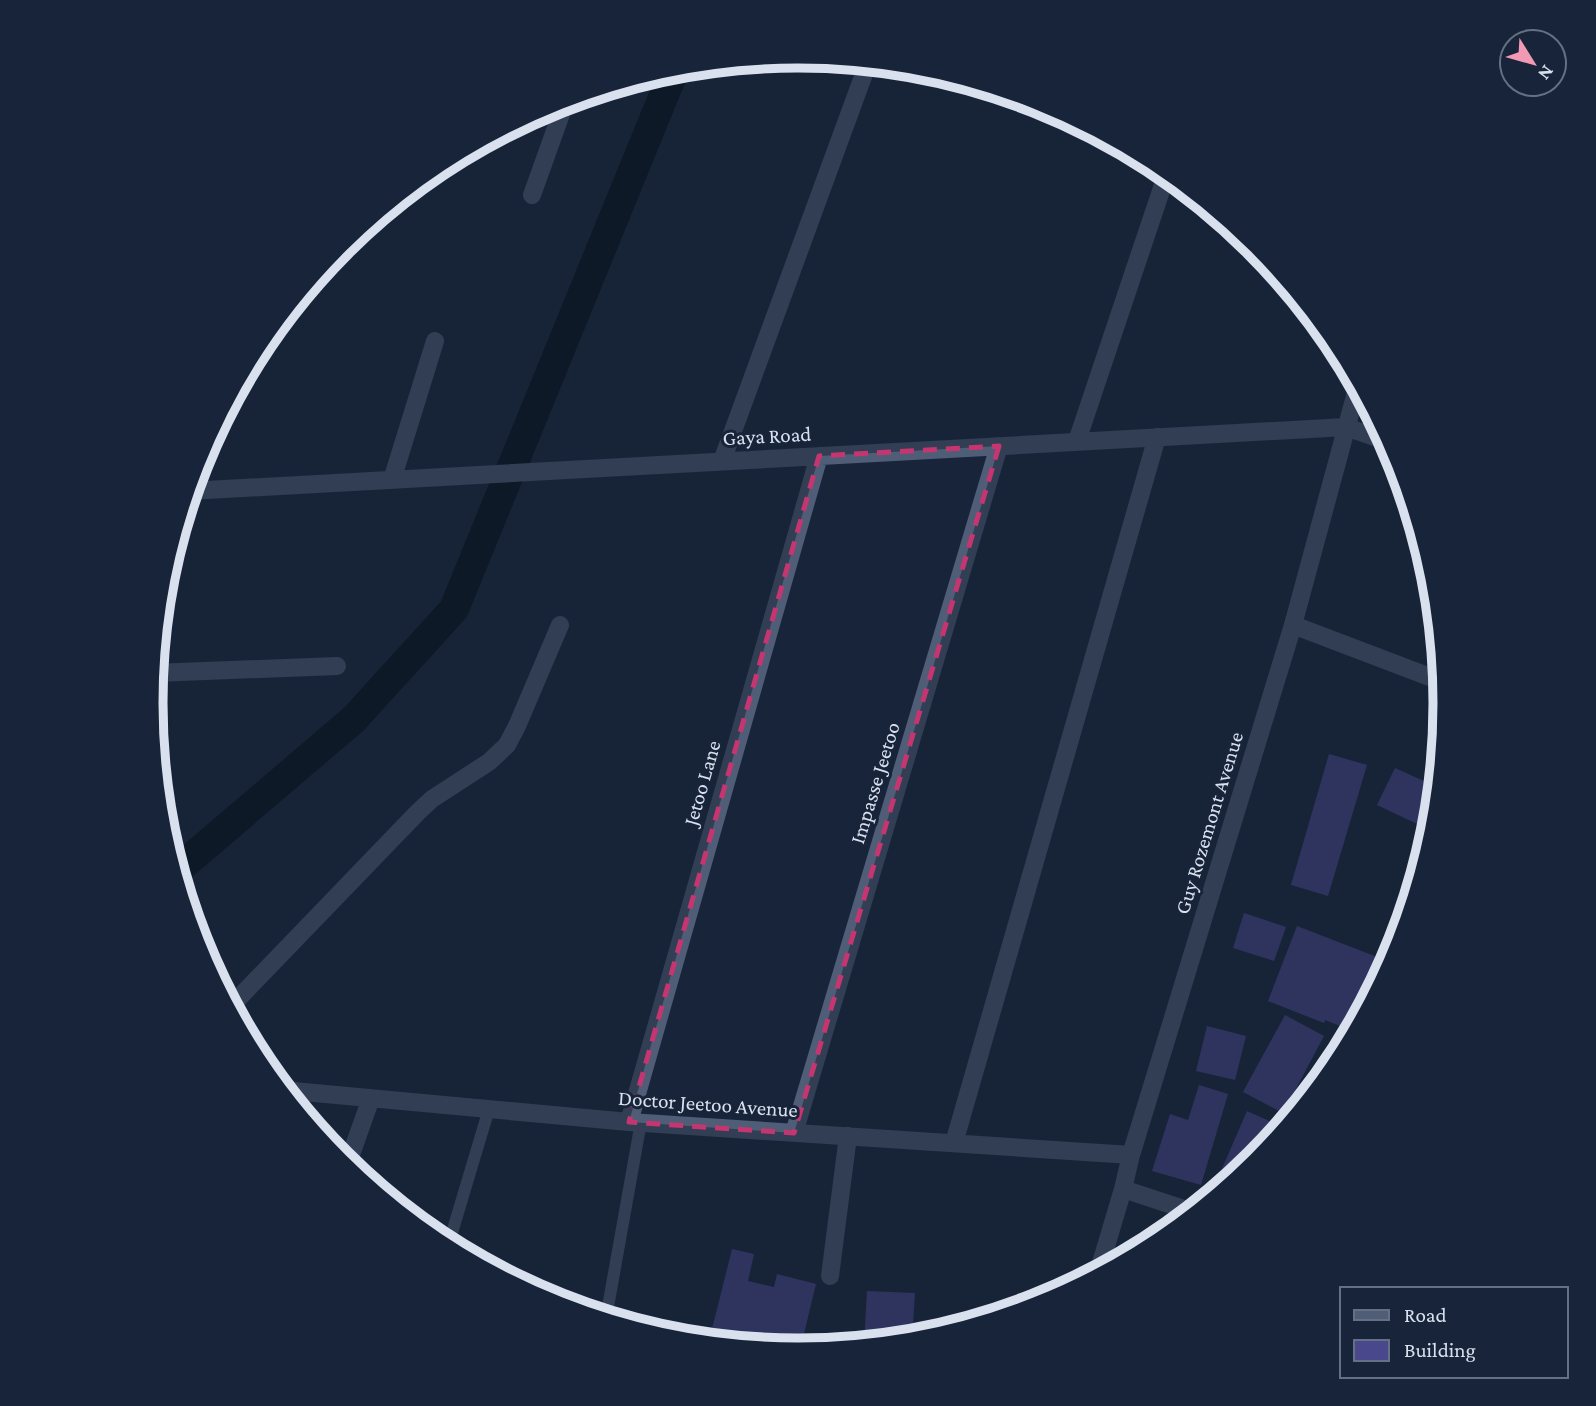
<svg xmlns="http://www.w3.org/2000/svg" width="1596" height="1406" font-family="'Crimson Pro',serif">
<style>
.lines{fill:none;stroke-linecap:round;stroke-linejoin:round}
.canal{stroke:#020d12;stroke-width:30}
.building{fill:#49488d}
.service{stroke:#505d76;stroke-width:12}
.minor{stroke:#505d76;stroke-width:18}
.marked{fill:none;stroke:#c53671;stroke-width:5;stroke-dasharray:14 9;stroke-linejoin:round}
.labels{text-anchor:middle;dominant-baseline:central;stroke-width:6;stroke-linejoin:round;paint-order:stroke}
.street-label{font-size:21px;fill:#d9e1ef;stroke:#182439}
.rim{fill:none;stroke:#d9e1ef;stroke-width:9}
</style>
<rect width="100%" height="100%" fill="#182439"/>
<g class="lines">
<path class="canal" d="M 176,871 L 354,719 L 454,609 L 675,68"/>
</g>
<path class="building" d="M 1329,754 L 1367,765 L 1328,896 L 1291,885 Z
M 1395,768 L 1437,787 L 1432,831 L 1377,805 Z
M 1244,913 L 1286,927 L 1274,961 L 1233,948 Z
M 1297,926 L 1390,962 L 1353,1031 L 1325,1020 L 1324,1023 L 1268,1001 Z
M 1285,1015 L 1324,1036 L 1283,1113 L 1243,1092 Z
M 1207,1026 L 1246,1036 L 1235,1080 L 1196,1071 Z
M 1316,1071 L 1325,1076 L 1298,1108 L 1297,1108 Z
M 1199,1085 L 1228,1094 L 1201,1185 L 1152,1171 L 1170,1114 L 1188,1120 Z
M 1247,1111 L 1276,1124 L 1266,1148 L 1255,1161 L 1235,1177 L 1221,1171 Z
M 732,1249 L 754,1254 L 748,1281 L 774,1287 L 777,1274 L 816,1284 L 800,1350 L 709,1341 Z
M 867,1291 L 915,1293 L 912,1339 L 864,1344 Z"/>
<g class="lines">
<path class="service" d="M 448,1246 L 489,1109
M 606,1318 L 641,1122"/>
<path class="minor" d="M 532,195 L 566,100
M 1077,441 L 1167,173
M 722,461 L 868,63
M 392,480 L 435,341
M 189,491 L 1346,427 L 1389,442
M 1293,625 L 1443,682
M 154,673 L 337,666
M 230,1007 L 418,812 L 432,799 L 489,762 L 507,745 L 517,726 L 560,625
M 282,1090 L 629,1122 L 1131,1155
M 629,1122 L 819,456
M 794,1133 L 999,446
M 954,1143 L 1157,437
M 347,1166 L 371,1098
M 1123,1189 L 1193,1212
M 1098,1273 L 1123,1189 L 1131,1155 L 1293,625 L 1358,385
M 830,1276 L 848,1136"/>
</g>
<path d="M0 0H1596V1406H0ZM 999,446 L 794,1133 L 629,1122 L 819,456 Z" fill="#182439" fill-opacity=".55" fill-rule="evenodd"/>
<path class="marked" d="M 999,446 L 794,1133 L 629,1122 L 819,456 Z"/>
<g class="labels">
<g class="street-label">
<text transform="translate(767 436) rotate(-3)">Gaya Road</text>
<text transform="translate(702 783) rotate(-74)">Jetoo Lane</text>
<text transform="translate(875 783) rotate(-73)">Impasse Jeetoo</text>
<text transform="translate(1209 823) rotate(-73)">Guy Rozemont Avenue</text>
<text transform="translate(708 1104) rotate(4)">Doctor Jeetoo Avenue</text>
</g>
</g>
<path d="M0 0H1596V1406H0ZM163 703a635 635 0 1 1 1270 0a635 635 0 1 1-1270 0Z" fill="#182439" fill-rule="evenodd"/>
<path class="rim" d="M163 703a635 635 0 1 1 1270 0a635 635 0 1 1-1270 0Z"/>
<rect x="1340" y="1287" width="228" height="91" fill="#182439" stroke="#657082" stroke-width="2"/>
<rect x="1354" y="1310" width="35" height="10" fill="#505d76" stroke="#657082" stroke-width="2"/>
<text x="1404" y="1322" font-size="21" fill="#d9e1ef">Road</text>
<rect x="1354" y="1340" width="35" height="21" fill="#49488d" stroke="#657082" stroke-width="2"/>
<text x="1404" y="1357" font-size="21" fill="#d9e1ef">Building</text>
<g transform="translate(1533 63) rotate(127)"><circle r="33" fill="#182439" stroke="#657082" stroke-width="2"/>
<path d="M0-5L12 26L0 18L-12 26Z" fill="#f19ab4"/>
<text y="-10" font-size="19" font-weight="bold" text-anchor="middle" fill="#d9e1ef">N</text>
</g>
</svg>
